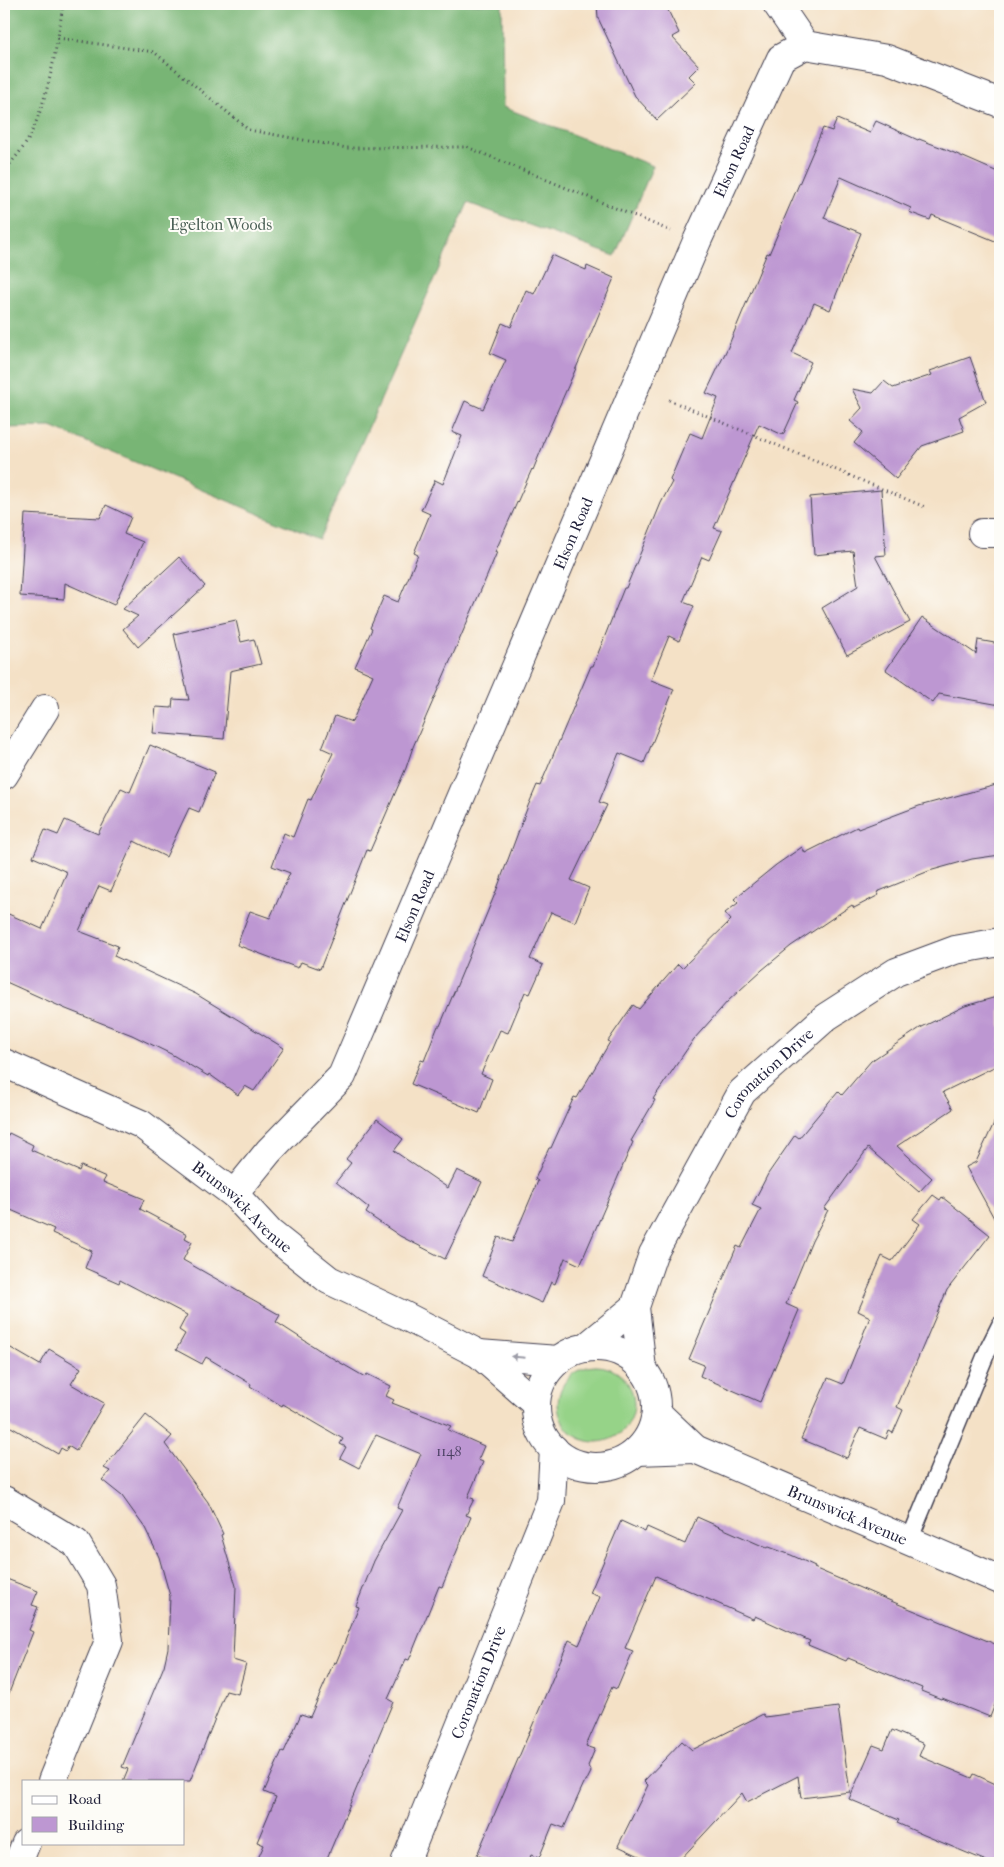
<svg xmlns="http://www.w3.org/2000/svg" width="1004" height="1867" font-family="'IM FELL French Canon',serif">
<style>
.green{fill:#96d388;stroke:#5c7a62}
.forest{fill:#78b574;stroke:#4d6c58}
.building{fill:#bd97d2}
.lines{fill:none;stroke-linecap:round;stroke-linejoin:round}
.service-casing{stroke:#423f50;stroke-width:19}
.minor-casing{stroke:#423f50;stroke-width:30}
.tertiary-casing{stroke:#423f50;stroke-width:30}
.path{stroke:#423f50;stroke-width:3;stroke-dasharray:1 4;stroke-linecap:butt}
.service{stroke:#fff;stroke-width:16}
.minor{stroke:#fff;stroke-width:28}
.tertiary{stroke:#fff;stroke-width:28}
.oneway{fill:#9c9ca7}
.labels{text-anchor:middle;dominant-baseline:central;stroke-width:4;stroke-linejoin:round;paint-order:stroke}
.number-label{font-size:14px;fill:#493f61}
.street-label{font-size:16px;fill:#22223b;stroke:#fdfcf7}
.park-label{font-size:16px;fill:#4b6056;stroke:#fdfcf7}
</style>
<rect width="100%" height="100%" fill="#fdfcf7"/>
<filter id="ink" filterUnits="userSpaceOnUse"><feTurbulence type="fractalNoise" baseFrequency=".02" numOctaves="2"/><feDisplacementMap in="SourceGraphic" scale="10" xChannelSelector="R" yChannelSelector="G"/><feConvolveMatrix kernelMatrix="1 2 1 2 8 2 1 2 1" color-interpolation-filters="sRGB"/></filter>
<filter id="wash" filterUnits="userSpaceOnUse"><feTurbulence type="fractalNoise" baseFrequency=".0096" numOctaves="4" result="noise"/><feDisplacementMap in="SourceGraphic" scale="20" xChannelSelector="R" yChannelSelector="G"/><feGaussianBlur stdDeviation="1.12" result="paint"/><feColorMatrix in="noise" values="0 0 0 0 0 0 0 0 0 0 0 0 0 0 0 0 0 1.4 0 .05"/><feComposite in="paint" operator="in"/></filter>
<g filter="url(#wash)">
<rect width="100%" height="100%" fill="#f4e1c6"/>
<path class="green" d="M558 1404a38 38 0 1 1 76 0a38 38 0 1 1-76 0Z"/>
<path class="forest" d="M 4,4 L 502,4 L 503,107 L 653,166 L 615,256 L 468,203 L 319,539 L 51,427 L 4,428 Z"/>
<g id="blocks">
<path class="building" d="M 597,4 L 665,4 L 679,33 L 672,37 L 699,66 L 689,76 L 696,83 L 657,120 L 635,96 L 598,18 Z
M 837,119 L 870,133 L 876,121 L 918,140 L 919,139 L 945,149 L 1000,173 L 1000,243 L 932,215 L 930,220 L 909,212 L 911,208 L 841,177 L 824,218 L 861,233 L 830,310 L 814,303 L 792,353 L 811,362 L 794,400 L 798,402 L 783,435 L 759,424 L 714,528 L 722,531 L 709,560 L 702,557 L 683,602 L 694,606 L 679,641 L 669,636 L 651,680 L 674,689 L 644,763 L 619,753 L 599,802 L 607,805 L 571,880 L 589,888 L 575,922 L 551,912 L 530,959 L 543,965 L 530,994 L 525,992 L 508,1033 L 500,1030 L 481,1074 L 492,1079 L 479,1113 L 411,1084 L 421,1060 L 424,1061 L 438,1026 L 440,1026 L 497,889 L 528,806 L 537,785 L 540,786 L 591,666 L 593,666 L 624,588 L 626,588 L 661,503 L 672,482 L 670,480 L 690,433 L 702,438 L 718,398 L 706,393 L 728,347 L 767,253 L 769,254 L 823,128 L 832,131 Z
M 552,255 L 586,270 L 587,266 L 614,278 L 584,350 L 543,443 L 544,443 L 533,470 L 532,469 L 495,552 L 497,552 L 487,576 L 413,747 L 406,768 L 370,851 L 367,850 L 320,969 L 301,962 L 298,968 L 237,945 L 250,911 L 270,918 L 290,873 L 272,866 L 284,833 L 293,837 L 308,799 L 311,800 L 333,753 L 322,748 L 335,716 L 352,722 L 373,675 L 355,667 L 372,629 L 370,628 L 384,596 L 398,602 L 418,555 L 414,553 L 430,514 L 421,510 L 435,480 L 443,484 L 462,436 L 452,432 L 465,401 L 483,409 L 506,360 L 490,353 L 502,323 L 511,327 L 526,290 L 534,294 Z
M 970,357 L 986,402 L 959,417 L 964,431 L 922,446 L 896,479 L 854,443 L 863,432 L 850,421 L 862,408 L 852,389 L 873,393 L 884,381 L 893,388 L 932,375 L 930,371 Z
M 881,490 L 886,555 L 875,556 L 910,622 L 847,655 L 822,608 L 858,586 L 853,551 L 814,555 L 810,497 Z
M 106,505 L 131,517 L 124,534 L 143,542 L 114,605 L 65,583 L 64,599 L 20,596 L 25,514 L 100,518 Z
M 179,557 L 205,586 L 138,647 L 123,629 L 138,616 L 123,609 Z
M 922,617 L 976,654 L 978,640 L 1000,644 L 1000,705 L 939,694 L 933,703 L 886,670 Z
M 236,620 L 241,642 L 254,639 L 261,664 L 230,671 L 224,739 L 153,733 L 156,707 L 172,708 L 173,699 L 189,700 L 174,634 Z
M 150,745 L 215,772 L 199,812 L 189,808 L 166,857 L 134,841 L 111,891 L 99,886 L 79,931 L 118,946 L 114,956 L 196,994 L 284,1048 L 254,1091 L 245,1086 L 238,1095 L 209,1074 L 208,1076 L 171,1054 L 132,1035 L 66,1009 L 4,981 L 4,912 L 42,929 L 67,872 L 33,857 L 45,830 L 58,835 L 65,820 L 98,834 L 121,788 L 130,792 Z
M 1000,784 L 1000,855 L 972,859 L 929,871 L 877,892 L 879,895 L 854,908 L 852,905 L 791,946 L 762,970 L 728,1001 L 694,1039 L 653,1099 L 655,1100 L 631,1141 L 633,1142 L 580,1265 L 565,1258 L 555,1284 L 551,1282 L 542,1303 L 482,1276 L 498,1237 L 512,1242 L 538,1181 L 535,1179 L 549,1148 L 551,1148 L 574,1097 L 577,1098 L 610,1042 L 608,1041 L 633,1005 L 639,1009 L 678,964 L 682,968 L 731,920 L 725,913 L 738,903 L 734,899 L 776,865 L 802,847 L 805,853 L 857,827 L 858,829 L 919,806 Z
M 1000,996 L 1000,1064 L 943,1092 L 953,1109 L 897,1146 L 932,1178 L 919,1192 L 868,1148 L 824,1209 L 828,1210 L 812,1241 L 786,1304 L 799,1310 L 760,1402 L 700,1376 L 704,1365 L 689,1359 L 737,1246 L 741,1248 L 761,1209 L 752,1205 L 768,1174 L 795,1135 L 799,1138 L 838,1091 L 842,1095 L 871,1061 L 920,1028 L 965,1006 Z
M 1000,1110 L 1000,1229 L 966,1167 L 976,1162 Z
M 377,1119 L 403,1139 L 394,1151 L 448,1188 L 457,1170 L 482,1182 L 445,1259 L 400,1236 L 366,1213 L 369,1208 L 336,1182 L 351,1163 L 346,1159 Z
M 9,1133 L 33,1145 L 31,1150 L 79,1171 L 81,1166 L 106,1177 L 103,1182 L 144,1199 L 140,1209 L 187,1234 L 185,1238 L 192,1242 L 183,1260 L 280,1315 L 276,1322 L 327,1355 L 365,1377 L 367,1374 L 391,1386 L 386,1396 L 394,1400 L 392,1403 L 451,1426 L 448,1430 L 484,1446 L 478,1460 L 483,1462 L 468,1497 L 474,1499 L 466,1515 L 471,1517 L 442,1587 L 439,1586 L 409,1660 L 406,1659 L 388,1699 L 393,1702 L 325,1863 L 256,1863 L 264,1845 L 257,1842 L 276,1797 L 264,1792 L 282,1751 L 284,1752 L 301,1714 L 310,1717 L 334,1662 L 336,1663 L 359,1607 L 356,1606 L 374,1561 L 402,1510 L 397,1508 L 421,1454 L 376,1435 L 359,1468 L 340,1458 L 346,1447 L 340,1444 L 343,1439 L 283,1404 L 282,1406 L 250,1386 L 251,1384 L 206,1357 L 202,1364 L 176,1350 L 185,1334 L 179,1330 L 187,1315 L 120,1280 L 119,1283 L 85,1268 L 92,1251 L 52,1233 L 54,1229 L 4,1207 L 4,1145 Z
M 933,1195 L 940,1200 L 942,1197 L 990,1235 L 947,1290 L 897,1407 L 903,1410 L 893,1433 L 889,1431 L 886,1439 L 860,1428 L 847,1458 L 801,1439 L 828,1378 L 843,1384 L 870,1317 L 858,1311 L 882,1256 L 892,1261 L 920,1224 L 913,1219 Z
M 4,1344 L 40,1365 L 49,1349 L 81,1368 L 71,1384 L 104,1403 L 76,1451 L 68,1446 L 66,1451 L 61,1448 L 58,1454 L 4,1423 Z
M 146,1415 L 172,1436 L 165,1444 L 208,1502 L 223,1534 L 221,1535 L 236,1586 L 233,1660 L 246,1664 L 238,1694 L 226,1691 L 190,1781 L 123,1781 L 128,1769 L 122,1767 L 164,1666 L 168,1648 L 170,1596 L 159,1557 L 145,1528 L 122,1496 L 102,1480 L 110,1471 L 104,1468 Z
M 697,1517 L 767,1548 L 769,1547 L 791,1555 L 815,1566 L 814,1568 L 874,1594 L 1000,1646 L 1000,1692 L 990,1717 L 942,1698 L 941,1699 L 921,1691 L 922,1688 L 848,1658 L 846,1661 L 808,1645 L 810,1641 L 755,1616 L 753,1619 L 656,1576 L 625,1648 L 633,1651 L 617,1689 L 612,1687 L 586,1746 L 595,1749 L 588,1766 L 591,1772 L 586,1782 L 584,1783 L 564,1828 L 553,1824 L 539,1858 L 531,1855 L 528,1863 L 495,1863 L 477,1855 L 569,1640 L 579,1645 L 600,1597 L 590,1593 L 621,1521 L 645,1532 L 647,1527 L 685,1544 Z
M 4,1578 L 38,1591 L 32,1605 L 38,1607 L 29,1630 L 33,1632 L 5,1703 L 4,1703 Z
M 838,1707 L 850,1792 L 801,1798 L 798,1776 L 747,1802 L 742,1793 L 677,1863 L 654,1863 L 618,1846 L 648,1785 L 644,1781 L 682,1741 L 692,1750 L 763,1714 L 765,1717 Z
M 892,1730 L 924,1744 L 919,1756 L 972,1778 L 974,1774 L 1000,1786 L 1000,1863 L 991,1863 L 924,1835 L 897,1823 L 899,1820 L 849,1799 L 873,1745 L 884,1749 Z"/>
</g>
</g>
<g filter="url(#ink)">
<use href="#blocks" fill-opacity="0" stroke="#423f50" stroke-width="1"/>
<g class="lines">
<defs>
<path id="service" d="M 909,1541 L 989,1347 L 1000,1325"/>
<g id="minor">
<path d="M 777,4 L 805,45"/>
<path d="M 982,533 L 1000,533"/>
<path d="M 4,775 L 45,709"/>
<path id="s1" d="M 4,1063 L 141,1124 L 234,1194 L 270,1233 L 329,1280 L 405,1316 L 479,1354 L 536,1404"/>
<path id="s2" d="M 234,1194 L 269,1151 L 342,1076 L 697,241 L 781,58 L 805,45 L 887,59 L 1000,103"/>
<path d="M 479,1354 L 558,1360"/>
<path id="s3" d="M 656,1412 L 695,1449 L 1000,1580"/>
<path d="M 637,1451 L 695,1449"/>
<path d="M 4,1500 L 76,1543 L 101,1585 L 109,1641 L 52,1781"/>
<path d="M 18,1863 L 26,1843"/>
</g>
<g id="tertiary">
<circle cx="596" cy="1407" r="60"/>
<path d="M 585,1348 L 635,1307"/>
<path id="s4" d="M 642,1369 L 635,1307 L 653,1254 L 742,1092 L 826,1017 L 896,972 L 955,950 L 1000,942"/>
<path id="s5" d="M 405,1863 L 551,1501 L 554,1449"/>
</g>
</defs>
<use href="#service" class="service-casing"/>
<use href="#minor" class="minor-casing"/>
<use href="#tertiary" class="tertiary-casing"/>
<path class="path" d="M 58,38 L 154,52 L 249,130 L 347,148 L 467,147 L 671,231
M 4,172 C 12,160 25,148 31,134 C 49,94 57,47 63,4
M 669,400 L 925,507"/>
<use href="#service" class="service"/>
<use href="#minor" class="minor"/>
<use href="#tertiary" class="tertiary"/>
</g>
<defs><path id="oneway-solid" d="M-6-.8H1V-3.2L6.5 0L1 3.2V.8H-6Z" transform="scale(1.25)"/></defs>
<use class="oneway" href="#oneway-solid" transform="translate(518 1357) rotate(-175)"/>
</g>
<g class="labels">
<g class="number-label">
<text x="449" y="1451">1148</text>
</g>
<g class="street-label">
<text stroke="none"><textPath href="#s2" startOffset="1155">Elson Road</textPath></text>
<text stroke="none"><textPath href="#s2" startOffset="750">Elson Road</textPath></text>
<text stroke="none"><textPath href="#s2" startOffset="345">Elson Road</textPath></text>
<text stroke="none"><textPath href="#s4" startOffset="335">Coronation Drive</textPath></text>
<text stroke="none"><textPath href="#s1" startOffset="281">Brunswick Avenue</textPath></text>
<text stroke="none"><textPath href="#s3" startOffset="220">Brunswick Avenue</textPath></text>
<text stroke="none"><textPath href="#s5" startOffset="195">Coronation Drive</textPath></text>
</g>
<g class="park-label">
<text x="221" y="224">Egelton Woods</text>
</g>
</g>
<rect width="1004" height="1867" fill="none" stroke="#fdfcf7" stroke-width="20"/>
<rect x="22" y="1780" width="162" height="65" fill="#fdfcf7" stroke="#a5a5ac"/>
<rect x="32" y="1796" width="25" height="8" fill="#ffffff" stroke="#a5a5ac"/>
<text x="68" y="1804" font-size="15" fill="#22223b">Road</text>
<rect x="32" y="1817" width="25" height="15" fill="#bd97d2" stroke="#a5a5ac"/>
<text x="68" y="1830" font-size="15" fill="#22223b">Building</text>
</svg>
